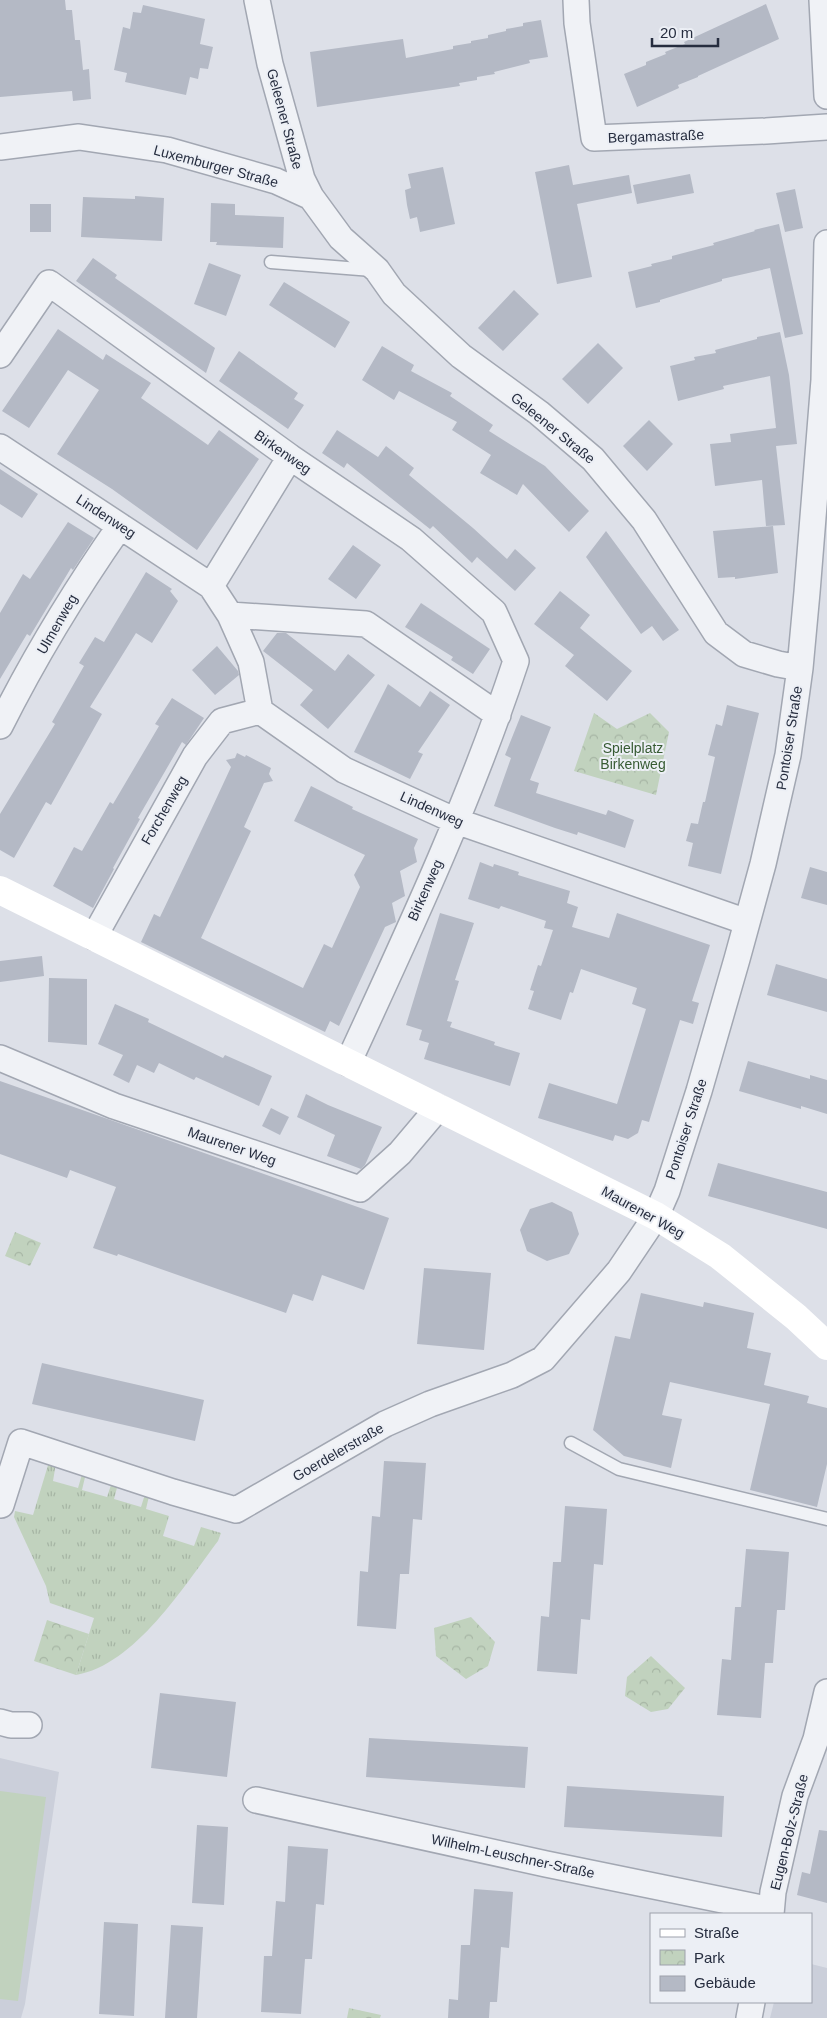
<svg xmlns="http://www.w3.org/2000/svg" width="827" height="2018" font-family="Helvetica,sans-serif">
<style>
.built{fill:#cbcfda}
.grass{fill:url(#grass-tufts)}
.park{fill:url(#park-crowns)}
.garden{fill:#c1d2be}
.building{fill:#b4b9c5}
.lines{fill:none;stroke-linecap:round;stroke-linejoin:round}
.lane-casing{stroke:#a2a7b2;stroke-width:15}
.street-casing{stroke:#a2a7b2;stroke-width:28}
.lane{stroke:#f0f2f6;stroke-width:12}
.street{stroke:#f0f2f6;stroke-width:25}
.secondary{stroke:#fff;stroke-width:28}
.labels{text-anchor:middle;dominant-baseline:central;stroke-width:4;stroke-linejoin:round;paint-order:stroke}
.street-label{font-size:14px;fill:#262d3f;stroke:#eceff5}
.park-label{font-size:14px;fill:#375b33;stroke:#eceff5}
</style>
<defs>
<pattern id="grass-tufts" width="24" height="20" patternUnits="userSpaceOnUse" patternTransform="scale(1.25)"><rect width="24" height="20" fill="#c1d2be"/><path d="M3 7l-1-3M5 7V3M7 7l1-3M15 17l-1-3M17 17v-4M19 17l1-3" fill="none" stroke="#a6b5a4"/></pattern>
<pattern id="park-crowns" width="20" height="18" patternUnits="userSpaceOnUse" patternTransform="scale(1.25)"><rect width="20" height="18" fill="#c1d2be"/><path d="M2 6a3 3 0 1 1 6 0M12 15a3 3 0 1 1 6 0" fill="none" stroke="#a6b5a4"/></pattern>
</defs>
<rect width="100%" height="100%" fill="#dde0e8"/>
<path class="built" d="M 0,1758 L 59,1772 L 25,2004 L 21,2018 L 0,2018 Z
M 811,1964 L 827,1968 L 827,2018 L 770,2018 L 774,2002 L 811,2002 Z"/>
<path class="grass" d="M 49,1462 L 56,1463 L 53,1481 L 78,1488 L 83,1471 L 86,1473 L 82,1490 L 107,1497 L 112,1482 L 118,1484 L 114,1499 L 141,1507 L 146,1491 L 150,1492 L 146,1509 L 169,1516 L 163,1536 L 194,1546 L 201,1527 L 221,1533 L 218,1541 C 184,1586 135,1665 76,1675 L 94,1618 L 50,1603 L 46,1586 L 14,1517 L 15,1511 L 33,1515 Z"/>
<path class="park" d="M 594,713 L 617,729 L 650,713 L 669,732 L 656,795 L 574,771 Z
M 15,1232 L 41,1243 L 30,1266 L 5,1256 Z
M 471,1617 L 495,1642 L 488,1666 L 466,1679 L 436,1656 L 434,1628 Z
M 47,1620 L 89,1634 L 76,1675 L 34,1661 Z
M 651,1656 L 685,1688 L 668,1709 L 651,1712 L 625,1696 L 627,1677 Z
M 349,2008 L 381,2015 L 380,2018 L 347,2018 Z"/>
<path class="garden" d="M 0,1791 L 46,1797 L 18,2001 L 0,1999 Z"/>
<path class="building" d="M 0,0 L 65,0 L 66,10 L 72,10 L 75,40 L 80,40 L 83,70 L 89,69 L 91,99 L 73,101 L 72,91 L 0,97 Z
M 766,4 L 779,39 L 698,76 L 698,77 L 678,85 L 679,88 L 637,107 L 624,74 L 646,65 L 646,62 L 666,54 L 665,52 L 685,44 L 684,42 Z
M 143,5 L 205,19 L 200,44 L 213,47 L 208,69 L 200,68 L 198,79 L 190,77 L 186,95 L 125,82 L 127,73 L 114,70 L 123,27 L 130,29 L 133,12 L 141,13 Z
M 541,20 L 548,57 L 529,60 L 530,63 L 494,72 L 495,74 L 477,77 L 477,80 L 459,83 L 460,86 L 317,107 L 310,52 L 403,39 L 406,58 L 453,49 L 453,46 L 471,43 L 471,41 L 488,38 L 488,35 L 506,31 L 506,29 L 523,26 L 523,23 Z
M 569,165 L 573,185 L 629,175 L 632,193 L 577,204 L 592,277 L 557,284 L 535,172 Z
M 443,167 L 455,224 L 420,232 L 417,217 L 410,219 L 407,205 L 405,190 L 411,188 L 408,174 Z
M 690,174 L 694,193 L 637,204 L 633,185 Z
M 795,189 L 803,228 L 785,232 L 776,193 Z
M 135,196 L 164,198 L 162,241 L 81,237 L 83,197 L 135,199 Z
M 211,203 L 235,204 L 235,215 L 284,217 L 283,248 L 216,245 L 217,242 L 210,242 Z
M 30,204 L 51,204 L 51,232 L 30,232 Z
M 779,224 L 803,334 L 785,338 L 770,268 L 722,279 L 722,281 L 660,300 L 660,302 L 636,308 L 628,272 L 652,266 L 651,264 L 672,259 L 672,256 L 714,245 L 713,243 L 755,231 L 754,230 Z
M 93,258 L 117,275 L 115,278 L 215,348 L 206,373 L 76,281 Z
M 209,263 L 241,275 L 226,316 L 194,304 Z
M 284,282 L 350,322 L 335,348 L 269,305 Z
M 514,290 L 539,314 L 503,351 L 478,328 Z
M 58,329 L 103,360 L 106,354 L 151,383 L 141,398 L 208,445 L 219,430 L 259,459 L 197,550 L 112,489 L 57,454 L 99,390 L 68,370 L 29,428 L 2,411 Z
M 780,332 L 789,375 L 797,444 L 776,446 L 785,525 L 766,526 L 762,480 L 715,486 L 710,444 L 731,442 L 730,434 L 776,428 L 770,376 L 723,386 L 724,389 L 678,401 L 670,366 L 695,360 L 694,357 L 716,353 L 715,350 L 757,339 L 757,337 Z
M 598,343 L 623,368 L 588,404 L 562,379 Z
M 382,346 L 414,365 L 411,371 L 452,393 L 450,396 L 493,425 L 489,431 L 545,466 L 589,511 L 569,532 L 523,484 L 517,495 L 480,473 L 491,455 L 452,430 L 457,422 L 399,391 L 394,400 L 362,380 Z
M 239,351 L 298,393 L 294,399 L 304,405 L 288,429 L 219,381 Z
M 649,420 L 673,444 L 647,471 L 623,446 Z
M 337,430 L 378,457 L 386,446 L 414,468 L 409,475 L 473,528 L 507,559 L 515,549 L 536,568 L 515,591 L 477,557 L 472,563 L 433,526 L 430,529 L 347,463 L 344,468 L 322,453 Z
M 0,469 L 38,494 L 22,518 L 0,504 Z
M 68,522 L 94,538 L 73,570 L 71,568 L 30,636 L 27,634 L 0,679 L 0,613 L 23,574 L 30,579 Z
M 773,526 L 778,573 L 735,579 L 735,577 L 718,578 L 713,531 Z
M 606,531 L 679,630 L 663,641 L 652,626 L 641,634 L 586,557 Z
M 353,545 L 381,565 L 356,599 L 328,579 Z
M 146,572 L 172,589 L 170,591 L 178,601 L 152,643 L 136,633 L 90,707 L 102,714 L 51,805 L 46,802 L 14,858 L 0,850 L 0,814 L 55,724 L 52,722 L 84,666 L 79,663 L 95,637 L 104,642 Z
M 560,591 L 590,615 L 580,628 L 632,671 L 607,701 L 565,666 L 574,655 L 534,624 Z
M 421,603 L 490,649 L 473,674 L 451,660 L 453,657 L 405,627 Z
M 277,633 L 286,633 L 335,671 L 348,654 L 375,675 L 328,729 L 300,705 L 313,690 L 263,651 Z
M 217,646 L 238,671 L 239,675 L 215,695 L 192,670 Z
M 388,684 L 420,707 L 430,691 L 450,705 L 418,752 L 423,754 L 410,779 L 354,752 Z
M 172,698 L 204,718 L 186,745 L 182,742 L 138,818 L 140,819 L 113,868 L 114,869 L 93,908 L 53,886 L 74,847 L 82,851 L 110,802 L 113,804 L 159,726 L 155,724 Z
M 727,705 L 759,713 L 721,874 L 688,866 L 693,843 L 686,841 L 691,823 L 698,824 L 703,802 L 705,802 L 715,757 L 708,755 L 716,724 L 722,726 Z
M 521,715 L 551,727 L 530,780 L 539,783 L 536,793 L 606,815 L 608,810 L 634,820 L 625,848 L 578,832 L 577,835 L 555,828 L 494,806 L 511,758 L 505,755 Z
M 237,753 L 245,757 L 246,755 L 271,768 L 269,774 L 273,781 L 264,783 L 244,827 L 251,831 L 201,938 L 303,988 L 324,944 L 332,948 L 360,887 L 354,875 L 365,855 L 294,821 L 311,786 L 353,807 L 352,809 L 418,839 L 414,848 L 417,862 L 400,871 L 405,896 L 392,903 L 396,922 L 385,927 L 339,1026 L 330,1021 L 325,1032 L 141,942 L 154,914 L 160,917 L 211,810 L 231,767 L 226,760 L 235,758 Z
M 480,862 L 493,867 L 494,864 L 519,872 L 518,875 L 570,891 L 567,903 L 578,907 L 572,927 L 609,938 L 617,913 L 710,945 L 692,1001 L 699,1003 L 693,1024 L 680,1020 L 649,1122 L 642,1120 L 638,1133 L 628,1139 L 615,1135 L 613,1141 L 538,1118 L 549,1083 L 617,1104 L 646,1009 L 632,1004 L 637,988 L 581,969 L 573,993 L 570,992 L 561,1020 L 528,1009 L 534,991 L 530,990 L 538,965 L 541,966 L 553,930 L 544,928 L 546,921 L 501,906 L 499,909 L 468,899 Z
M 810,867 L 827,872 L 827,905 L 801,898 Z
M 440,913 L 474,923 L 455,980 L 459,981 L 447,1021 L 452,1022 L 450,1027 L 495,1042 L 494,1045 L 520,1053 L 510,1086 L 424,1059 L 429,1043 L 419,1040 L 422,1030 L 406,1025 Z
M 42,956 L 44,976 L 0,982 L 0,961 Z
M 776,964 L 827,979 L 827,1012 L 767,995 Z
M 49,978 L 87,979 L 87,1045 L 48,1042 Z
M 115,1004 L 149,1019 L 148,1022 L 223,1058 L 225,1055 L 272,1076 L 259,1106 L 196,1077 L 194,1080 L 159,1063 L 154,1073 L 137,1065 L 129,1083 L 113,1075 L 123,1055 L 98,1044 Z
M 748,1061 L 810,1079 L 810,1075 L 827,1080 L 827,1114 L 801,1106 L 801,1109 L 739,1091 Z
M 0,1081 L 389,1218 L 364,1290 L 322,1275 L 313,1301 L 293,1294 L 286,1313 L 118,1254 L 117,1256 L 93,1248 L 116,1187 L 70,1170 L 67,1178 L 0,1154 Z
M 306,1094 L 328,1105 L 382,1127 L 365,1165 L 361,1169 L 327,1156 L 335,1135 L 297,1117 Z
M 271,1108 L 289,1117 L 280,1135 L 262,1126 Z
M 718,1163 L 827,1192 L 827,1229 L 708,1196 Z
M 552,1202 L 572,1212 L 579,1234 L 569,1254 L 547,1261 L 527,1251 L 520,1230 L 530,1209 Z
M 424,1268 L 491,1273 L 484,1350 L 417,1344 Z
M 641,1293 L 703,1307 L 704,1302 L 754,1313 L 747,1348 L 771,1353 L 764,1385 L 809,1396 L 807,1403 L 827,1408 L 827,1464 L 817,1507 L 750,1490 L 770,1404 L 670,1382 L 662,1415 L 682,1419 L 671,1468 L 624,1456 L 593,1430 L 615,1336 L 630,1339 Z
M 42,1363 L 204,1400 L 195,1441 L 32,1404 Z
M 384,1461 L 426,1463 L 422,1520 L 413,1519 L 409,1574 L 400,1574 L 396,1629 L 357,1626 L 360,1571 L 368,1572 L 372,1516 L 380,1517 Z
M 565,1506 L 607,1509 L 603,1565 L 594,1564 L 590,1620 L 581,1619 L 577,1674 L 537,1671 L 541,1616 L 549,1617 L 553,1562 L 561,1562 Z
M 746,1549 L 789,1552 L 785,1610 L 777,1610 L 773,1663 L 765,1663 L 761,1718 L 717,1715 L 722,1659 L 731,1660 L 735,1607 L 741,1607 Z
M 160,1693 L 236,1702 L 227,1777 L 151,1768 Z
M 369,1738 L 528,1747 L 525,1788 L 366,1777 Z
M 567,1786 L 724,1796 L 722,1837 L 564,1827 Z
M 197,1825 L 228,1827 L 224,1905 L 192,1903 Z
M 819,1830 L 827,1831 L 827,1903 L 797,1895 L 802,1872 L 810,1874 Z
M 288,1846 L 328,1849 L 324,1905 L 316,1904 L 312,1959 L 305,1959 L 301,2014 L 261,2012 L 264,1956 L 272,1956 L 276,1901 L 285,1902 Z
M 474,1889 L 513,1892 L 509,1948 L 501,1947 L 497,2002 L 490,2002 L 489,2018 L 448,2018 L 449,1999 L 458,2000 L 461,1945 L 470,1945 Z
M 104,1922 L 138,1924 L 134,2016 L 99,2014 Z
M 171,1925 L 203,1927 L 197,2018 L 165,2018 Z"/>
<g class="lines">
<defs>
<path id="lane" d="M 271,262 L 372,270
M 571,1443 L 619,1469 L 827,1519"/>
<path id="street" d="M 257,0 L 270,64 L 302,179 L 311,197 L 341,238 L 377,270 L 394,294 L 461,356 L 539,413 L 593,459 L 644,520 L 716,633 L 744,654 L 778,664 L 800,668
M 576,0 L 577,23 L 594,138 L 766,131 L 827,127
M 822,0 L 827,96
M 0,147 L 79,137 L 167,150 L 276,181 L 311,197
M 0,355 L 49,283 L 290,457 L 411,539 L 494,612 L 516,661 C 471,798 409,931 348,1063
M 0,447 L 211,586 L 230,615 L 251,662 L 260,711 L 344,770 L 456,821 L 747,922
M 211,586 L 290,457
M 230,615 L 366,624 L 498,715
M 0,726 C 35,656 76,589 120,526
M 94,937 L 195,756 L 222,721 L 260,711
M 0,1058 L 114,1106 L 360,1189 L 400,1153 L 438,1108
M 1,1505 L 21,1442 L 173,1492 L 236,1510 L 385,1424 L 430,1404 L 512,1375 L 543,1359 L 619,1271 L 656,1216 L 667,1191 L 699,1091 L 737,959 L 763,864 L 788,755 L 800,668 L 807,592 L 824,380 L 827,243
M 0,1722 L 11,1725 L 29,1725
M 256,1800 L 546,1864 L 771,1910
M 771,1914 L 773,1892 L 795,1796 L 816,1739 L 827,1692
M 749,2018 L 752,2002"/>
</defs>
<use href="#lane" class="lane-casing"/>
<use href="#street" class="street-casing"/>
<use href="#lane" class="lane"/>
<use href="#street" class="street"/>
<path class="secondary" d="M 0,890 L 656,1216 L 720,1256 L 796,1317 L 827,1346"/>
</g>
<g class="labels">
<g class="street-label">
<text transform="translate(285 119) rotate(75)">Geleener Straße</text>
<text transform="translate(656 136) rotate(-2)">Bergamastraße</text>
<text transform="translate(216 166) rotate(15)">Luxemburger Straße</text>
<text transform="translate(553 428) rotate(39)">Geleener Straße</text>
<text transform="translate(283 452) rotate(35)">Birkenweg</text>
<text transform="translate(106 516) rotate(33)">Lindenweg</text>
<text transform="translate(57 624) rotate(-60)">Ulmenweg</text>
<text transform="translate(789 738) rotate(-81)">Pontoiser Straße</text>
<text transform="translate(432 809) rotate(24)">Lindenweg</text>
<text transform="translate(164 810) rotate(-60)">Forchenweg</text>
<text transform="translate(425 890) rotate(-66)">Birkenweg</text>
<text transform="translate(686 1129) rotate(-72)">Pontoiser Straße</text>
<text transform="translate(232 1146) rotate(19)">Maurener Weg</text>
<text transform="translate(643 1212) rotate(29)">Maurener Weg</text>
<text transform="translate(338 1452) rotate(-30)">Goerdelerstraße</text>
<text transform="translate(789 1832) rotate(-76)">Eugen-Bolz-Straße</text>
<text transform="translate(513 1856) rotate(12)">Wilhelm-Leuschner-Straße</text>
</g>
<g class="park-label">
<text x="633" y="748">Spielplatz<tspan x="633" dy="16">Birkenweg</tspan></text>
</g>
</g>
<rect x="650" y="1913" width="162" height="90" fill="#eceff5" stroke="#9da1ac"/>
<rect x="660" y="1929" width="25" height="8" fill="#ffffff" stroke="#9da1ac"/>
<text x="694" y="1938" font-size="15" fill="#262d3f">Straße</text>
<rect x="660" y="1950" width="25" height="15" fill="url(#park-crowns)" stroke="#9da1ac"/>
<text x="694" y="1963" font-size="15" fill="#262d3f">Park</text>
<rect x="660" y="1976" width="25" height="15" fill="#b4b9c5" stroke="#9da1ac"/>
<text x="694" y="1988" font-size="15" fill="#262d3f">Gebäude</text>
<path d="M652 38v8h66v-8" fill="none" stroke="#262d3f" stroke-width="2.5"/>
<text x="660" y="38" font-size="15" fill="#262d3f" stroke="#eceff5" stroke-width="4" paint-order="stroke">20 m</text>
</svg>
